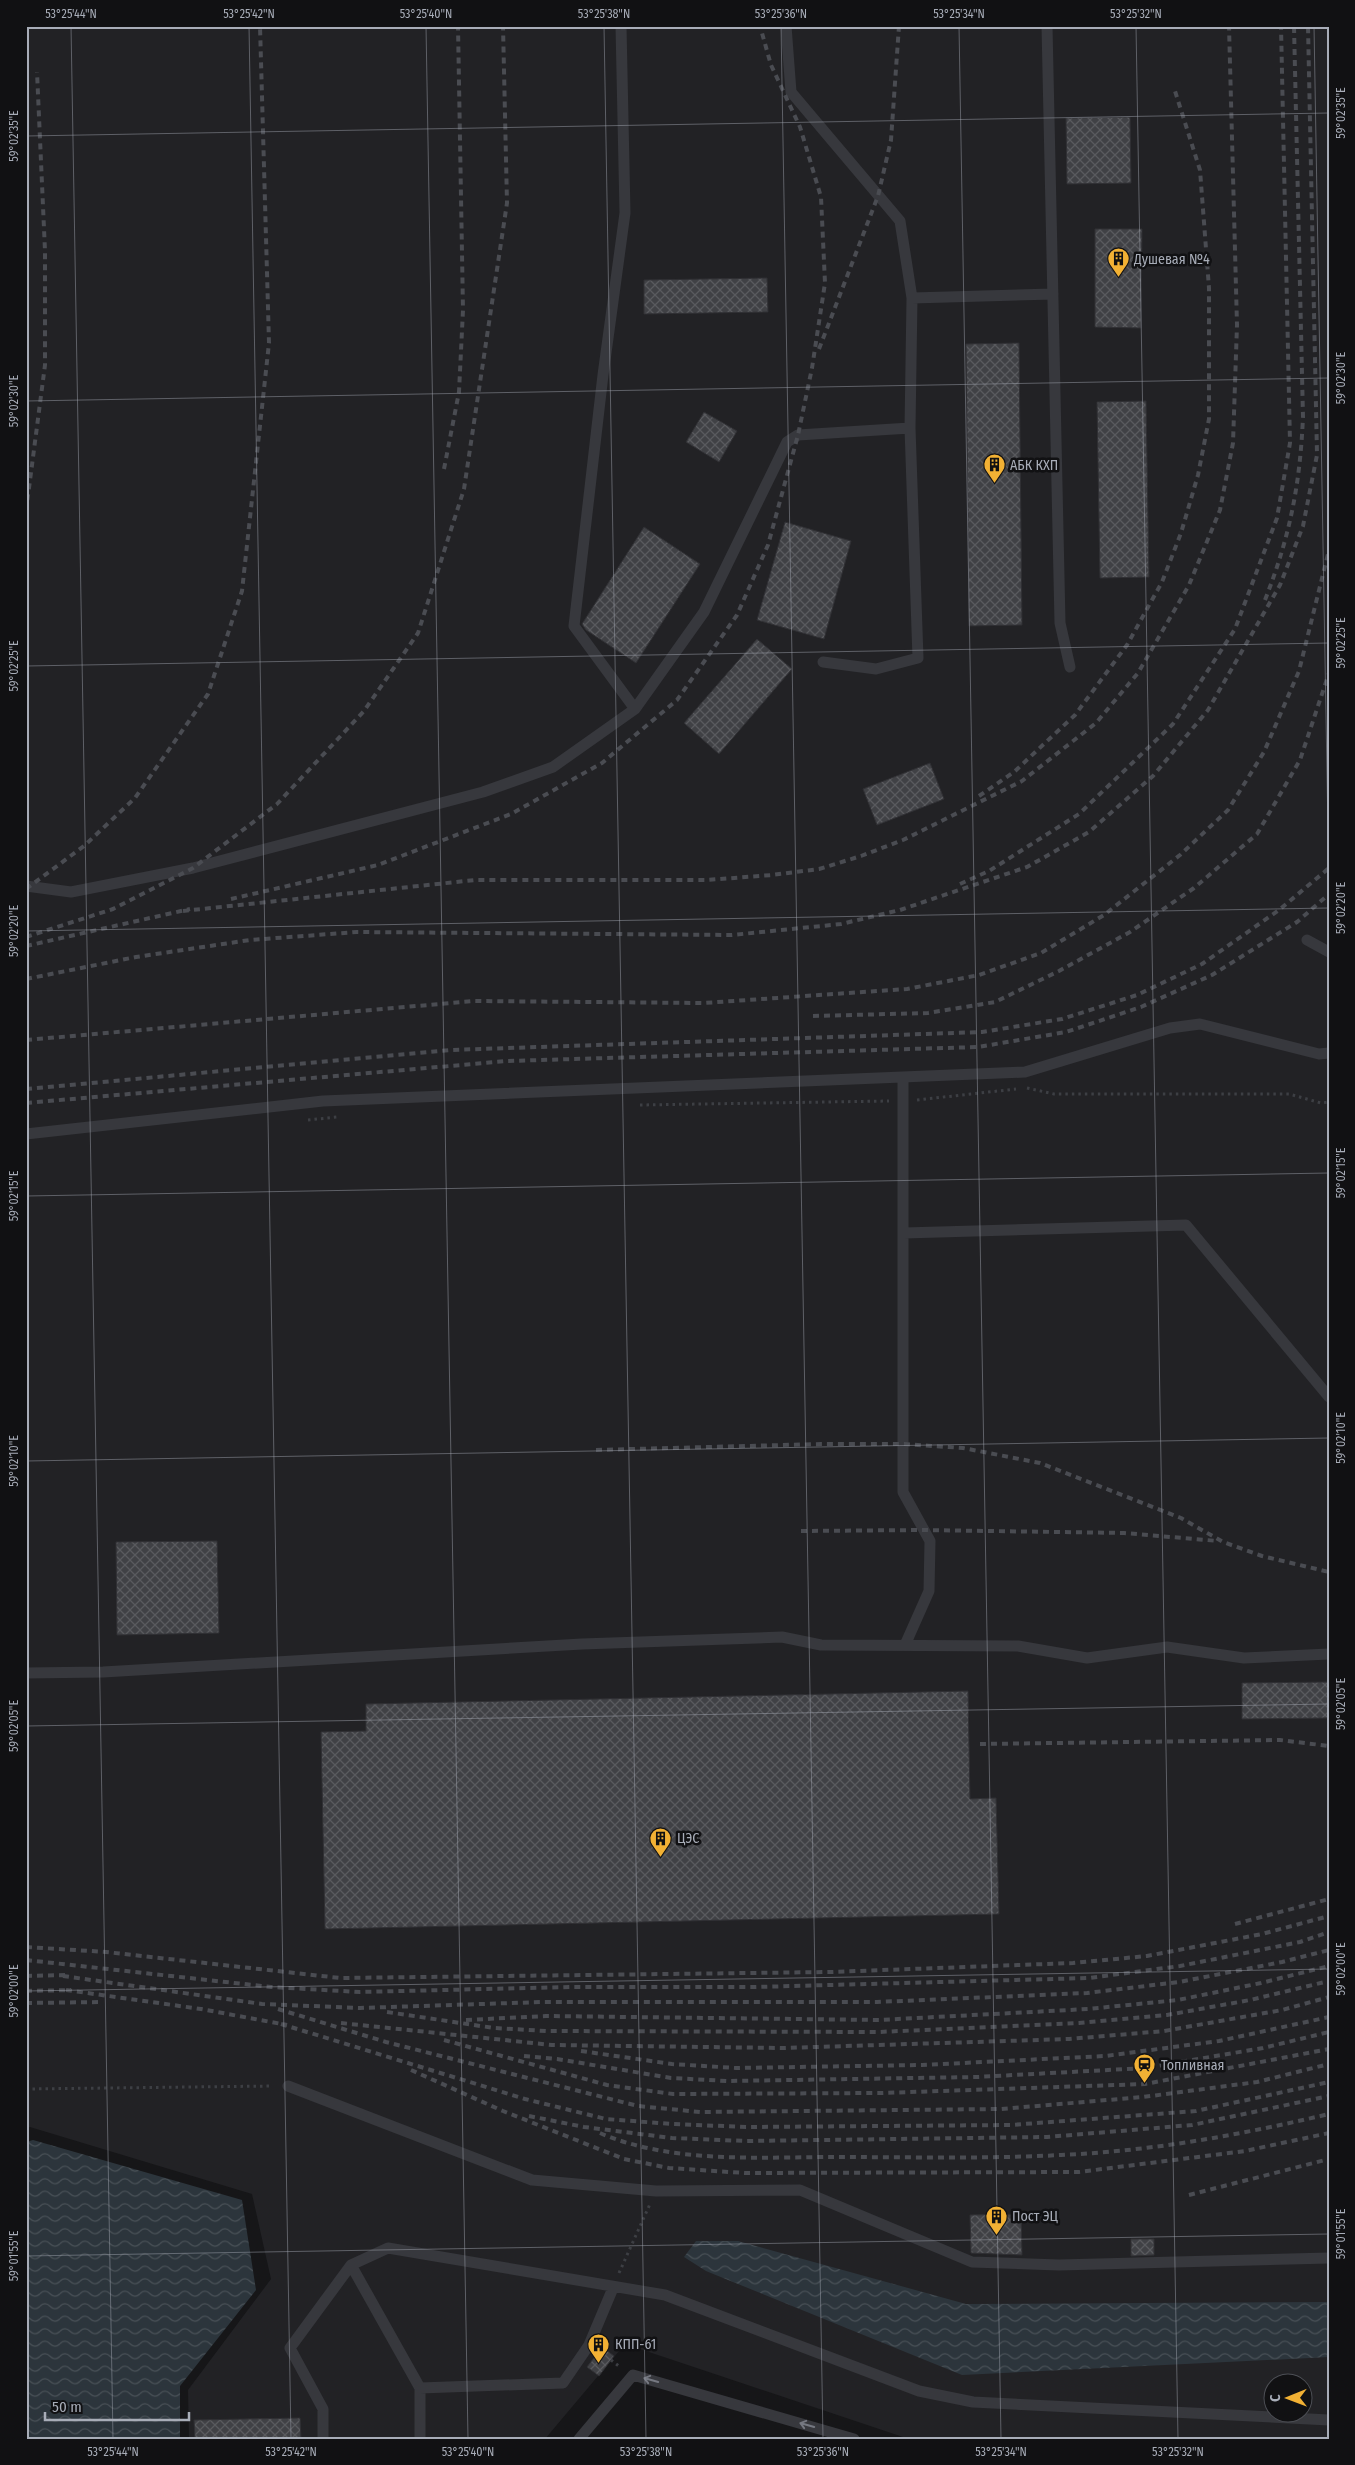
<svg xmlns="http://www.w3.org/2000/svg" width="1355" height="2465" font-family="'Fira Sans Condensed',sans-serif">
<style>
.built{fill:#222225;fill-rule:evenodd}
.water{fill:url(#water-waves)}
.building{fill:url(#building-cross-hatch);stroke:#303034}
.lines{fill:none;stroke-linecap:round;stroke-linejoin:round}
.path{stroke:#3d3f44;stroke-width:3;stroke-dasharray:2.5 4;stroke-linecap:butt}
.service{stroke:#37383d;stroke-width:11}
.rail{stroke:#4a4c52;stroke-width:4;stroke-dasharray:6 5;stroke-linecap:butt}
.oneway{stroke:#757881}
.ticks{fill:none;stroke:#a8adb8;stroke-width:1;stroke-opacity:0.45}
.labels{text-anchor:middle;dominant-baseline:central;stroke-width:5;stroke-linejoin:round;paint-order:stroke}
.poi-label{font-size:14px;fill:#a8adb8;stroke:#111113;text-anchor:start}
.neatline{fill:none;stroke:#a8adb8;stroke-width:2}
.ticks-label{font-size:12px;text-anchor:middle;fill:#a8adb8}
</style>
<defs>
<pattern id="water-waves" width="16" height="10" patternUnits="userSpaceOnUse" patternTransform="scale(1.25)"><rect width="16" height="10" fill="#2c353c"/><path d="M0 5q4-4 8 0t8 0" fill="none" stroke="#485056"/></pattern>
<pattern id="building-cross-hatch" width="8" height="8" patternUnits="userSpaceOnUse" patternTransform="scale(1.25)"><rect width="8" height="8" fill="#404145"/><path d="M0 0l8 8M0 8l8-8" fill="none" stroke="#595a5e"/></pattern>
</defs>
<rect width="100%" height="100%" fill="#161618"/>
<path class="built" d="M 26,26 L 1329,26 L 1329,2439 L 909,2439 L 625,2344 L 545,2439 L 189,2439 L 188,2390 L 271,2279 L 252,2194 L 30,2127 L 26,2128 ZM 1272,2382 L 1302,2382 L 1302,2412 L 1272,2412 Z"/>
<path class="water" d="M 33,2140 L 242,2200 L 256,2290 L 180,2386 L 180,2439 L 26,2439 L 26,2142 Z
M 696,2241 L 738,2241 L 966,2304 L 1329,2302 L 1329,2357 L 962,2375 L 706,2271 L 684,2257 Z"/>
<path class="building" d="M 1130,117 L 1131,183 L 1067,184 L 1066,118 Z
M 1095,229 L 1142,229 L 1141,328 L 1095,327 Z
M 767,278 L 768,312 L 644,314 L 644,280 Z
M 1019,343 L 1022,625 L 969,626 L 966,344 Z
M 1146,401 L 1149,577 L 1100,578 L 1097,402 Z
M 704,412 L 737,431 L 719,462 L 686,442 Z
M 785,522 L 851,541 L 824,639 L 757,620 Z
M 644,527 L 700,564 L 636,663 L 586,630 L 582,624 Z
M 757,639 L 792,669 L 719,754 L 684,723 Z
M 930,763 L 944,799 L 877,825 L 863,789 Z
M 217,1541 L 219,1633 L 117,1635 L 116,1542 Z
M 1328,1682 L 1328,1718 L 1242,1719 L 1242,1683 Z
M 968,1691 L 970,1799 L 996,1798 L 999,1914 L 325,1929 L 321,1732 L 366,1731 L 366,1704 Z
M 1021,2214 L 1022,2255 L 971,2253 L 970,2215 Z
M 1131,2239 L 1154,2239 L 1154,2255 L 1131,2256 Z
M 602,2347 L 614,2356 L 599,2376 L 587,2367 Z
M 300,2418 L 301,2439 L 195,2439 L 194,2420 Z"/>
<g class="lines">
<path class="path" d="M 1027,1088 L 1054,1094 L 1289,1094 L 1321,1103 L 1329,1102
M 917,1100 L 1016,1089
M 640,1105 L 889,1101
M 308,1120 L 337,1117
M 26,2089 L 273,2086
M 619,2273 L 650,2204
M 611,2360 L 620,2367"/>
<path class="service" d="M 621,26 L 625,213 L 603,375 L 574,626 L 635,709
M 786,26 L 791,92 L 900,221 L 912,298
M 1047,26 L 1060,623 L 1070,667
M 823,662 L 876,669 L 918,658 L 910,428 L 912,298 L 1053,294
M 26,886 L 71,892 L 193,868 L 483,792 L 553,767 L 635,709 L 704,612 L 787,442 L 798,435 L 910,428
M 1307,940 L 1329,952
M 903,1077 L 903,1492 L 930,1541 L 929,1591 L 905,1645
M 26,1134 L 323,1101 L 1025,1072 L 1170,1028 L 1200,1024 L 1319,1054 L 1329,1053
M 904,1233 L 1186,1225 L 1329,1397
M 26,1673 L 103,1672 L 582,1644 L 782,1637 L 821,1645 L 1018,1646 L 1087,1658 L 1167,1647 L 1244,1658 L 1329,1654
M 288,2086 L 532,2180 L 656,2191 L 800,2190 L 972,2262 L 1059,2265 L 1329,2258
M 351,2265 L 420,2388 L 420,2439
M 420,2388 L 563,2383 L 589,2345 L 613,2288
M 323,2439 L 323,2409 L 290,2348 L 351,2265 L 388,2248 L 665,2295 L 919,2391 L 973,2402 L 1329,2420
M 579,2439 L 633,2375 L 854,2439"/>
<path class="rail" d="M 819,349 L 878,196 L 891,140 L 899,26
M 444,469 L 459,392 L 463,310 L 458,26
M 26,511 L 45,365 L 45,251 L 37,72
M 1265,600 C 1290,536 1300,485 1303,417 L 1294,26
M 979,796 L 1014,772 L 1075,715 L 1127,645 L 1162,582 L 1181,533 L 1198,475 L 1209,419 L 1209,288 L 1200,170 L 1174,88
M 960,884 L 989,871 L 1079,814 L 1173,724 L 1235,629 L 1277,518 L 1290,443 L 1281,26
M 26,889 L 84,846 L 135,798 L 208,694 L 242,591 L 269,343 L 260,26
M 231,899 L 378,865 L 511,814 L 602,763 L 677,700 L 737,615 L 768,545 L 798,435 L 812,368 L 825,283 L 821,197 L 800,127 L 771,65 L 760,26
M 183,911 L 475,880 L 707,880 L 772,875 L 819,869 L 861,856 L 903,840 L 1022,781 L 1096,723 L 1138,673 L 1189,585 L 1220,510 L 1233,443 L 1237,325 L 1229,26
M 26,937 L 113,909 L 193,868 L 277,804 L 364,711 L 418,633 L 464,489 L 507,203 L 503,26
M 26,946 L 190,909
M 26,979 L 136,957 L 250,940 L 357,932 L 732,935 L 841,924 L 900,910 L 1027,867 L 1089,832 L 1153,776 L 1208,710 L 1280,585 L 1303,526 L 1317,455 L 1308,26
M 813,1016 L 928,1013 L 995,1002 L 1059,971 L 1130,932 L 1194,888 L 1257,834 L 1300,760 L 1329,673
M 26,1040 L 474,1001 L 704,1003 L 907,989 L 979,975 L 1041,953 L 1104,915 L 1180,855 L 1228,810 L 1264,752 L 1299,671 L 1329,550
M 26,1089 L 450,1050 L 982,1032 L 1062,1019 L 1137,995 L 1202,964 L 1279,910 L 1329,868
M 26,1103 L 507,1061 L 978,1047 L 1066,1032 L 1141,1007 L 1212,975 L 1297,922 L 1329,894
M 596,1450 L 821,1444 L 904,1444 L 963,1448 L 1040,1463 L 1181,1518 L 1223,1542 L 1262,1556 L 1329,1572
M 801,1531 L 924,1530 L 1124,1533 L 1218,1541
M 980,1744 L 1280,1740 L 1329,1746
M 1235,1924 L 1329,1899
M 26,1947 L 106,1952 L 340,1978 L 831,1972 L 1073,1963 L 1147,1956 L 1262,1934 L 1329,1916
M 26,1960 L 271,1987 L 360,1992 L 570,1987 L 756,1987 L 1089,1978 L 1180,1966 L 1300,1942 L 1329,1932
M 26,1976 L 69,1975
M 63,1976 L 262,2004 L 360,2008 L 542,2002 L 877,2002 L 1087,1993 L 1179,1982 L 1282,1962 L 1329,1950
M 66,1990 L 201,2009 L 287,2025
M 26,1991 L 71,1990
M 26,2003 L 103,2002
M 278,2009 L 386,2042 L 638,2106 L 700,2112 L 1001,2109 L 1143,2097 L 1257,2082 L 1329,2064
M 387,2012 L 494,2028 L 546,2031 L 878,2032 L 1079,2023 L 1167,2015 L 1250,2000 L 1329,1981
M 466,2020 L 546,2016 L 879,2020 L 1088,2009 L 1178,2000 L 1261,1983 L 1329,1966
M 341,2023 L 552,2045 L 784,2048 L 1069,2039 L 1164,2031 L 1282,2010 L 1329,1997
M 281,2024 L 525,2099 L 606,2119 L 672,2124 L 746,2127 L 1011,2125 L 1196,2111 L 1329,2082
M 444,2040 L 607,2085 L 673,2094 L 881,2093 L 1145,2084 L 1329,2049
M 581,2051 L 672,2064 L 736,2068 L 922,2065 L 1105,2056 L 1219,2041 L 1329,2017
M 524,2056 L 557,2059 L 671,2078 L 727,2081 L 977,2077 L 1145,2068 L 1263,2048 L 1329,2032
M 411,2070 L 503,2111 L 624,2159 L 669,2168 L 745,2173 L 1079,2172 L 1245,2151 L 1329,2133
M 529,2116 L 584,2127 L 672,2138 L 746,2141 L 1047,2137 L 1192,2125 L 1329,2096
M 600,2133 C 672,2164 758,2157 835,2157 C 910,2157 986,2159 1061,2155 C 1152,2151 1240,2135 1329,2114
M 1189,2195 L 1329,2159"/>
</g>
<defs><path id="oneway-shaft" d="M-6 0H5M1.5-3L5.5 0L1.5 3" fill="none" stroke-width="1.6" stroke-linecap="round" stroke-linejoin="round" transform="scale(1.25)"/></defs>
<g class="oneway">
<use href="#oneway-shaft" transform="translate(651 2380) rotate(-164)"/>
<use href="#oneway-shaft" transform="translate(807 2425) rotate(-164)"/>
</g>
<path class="ticks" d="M 71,26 L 113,2439M 249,26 L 291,2439M 426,26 L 468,2439M 604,26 L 646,2439M 781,26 L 823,2439M 959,26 L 1001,2439M 1136,26 L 1178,2439M 1314,26 L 1329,889M 26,136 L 1329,113M 26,401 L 1329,378M 26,666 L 1329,643M 26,931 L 1329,908M 26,1196 L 1329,1173M 26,1461 L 1329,1438M 26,1726 L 1329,1704M 26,1991 L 1329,1969M 26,2256 L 1329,2234"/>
<defs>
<symbol id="building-pin" viewBox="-11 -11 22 30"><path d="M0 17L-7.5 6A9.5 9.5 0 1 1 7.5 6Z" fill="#f2b134" stroke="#111113"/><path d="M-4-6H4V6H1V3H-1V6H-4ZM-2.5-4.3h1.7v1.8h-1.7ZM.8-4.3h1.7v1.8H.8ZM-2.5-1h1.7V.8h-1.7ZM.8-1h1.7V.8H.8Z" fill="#111"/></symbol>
<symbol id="station-pin" viewBox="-11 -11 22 30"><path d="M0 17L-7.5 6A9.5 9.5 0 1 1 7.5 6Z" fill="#f2b134" stroke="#111113"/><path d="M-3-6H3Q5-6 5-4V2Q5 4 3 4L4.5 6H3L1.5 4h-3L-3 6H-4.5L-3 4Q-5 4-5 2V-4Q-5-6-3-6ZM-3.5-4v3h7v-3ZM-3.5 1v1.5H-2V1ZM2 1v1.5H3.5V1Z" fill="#111"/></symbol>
</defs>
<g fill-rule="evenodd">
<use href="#building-pin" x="1106" y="246" width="25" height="34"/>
<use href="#building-pin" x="982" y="452" width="25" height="34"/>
<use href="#building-pin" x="648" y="1826" width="25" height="34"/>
<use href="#station-pin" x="1132" y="2052" width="25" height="34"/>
<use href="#building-pin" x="984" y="2204" width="25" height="34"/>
<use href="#building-pin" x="586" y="2332" width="25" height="34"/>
</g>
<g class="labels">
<g class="poi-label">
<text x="1134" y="259">Душевая №4</text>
<text x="1010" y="465">АБК КХП</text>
<text x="677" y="1838">ЦЭС</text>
<text x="1161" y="2065">Топливная</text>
<text x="1012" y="2216">Пост ЭЦ</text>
<text x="615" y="2344">КПП-61</text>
</g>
</g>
<rect width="1355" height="2465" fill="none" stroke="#111113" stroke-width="55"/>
<g transform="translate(1288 2398) rotate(269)"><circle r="24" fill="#111113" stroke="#4d4f55"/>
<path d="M0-4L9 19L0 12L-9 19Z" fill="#f2b134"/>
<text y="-8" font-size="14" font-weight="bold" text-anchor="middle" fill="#a8adb8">С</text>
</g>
<path d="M45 2412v8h144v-8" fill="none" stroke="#a8adb8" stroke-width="2.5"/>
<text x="52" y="2412" font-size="15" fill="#a8adb8" stroke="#111113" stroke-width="4" paint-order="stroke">50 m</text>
<rect x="28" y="28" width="1300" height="2410" class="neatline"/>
<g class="ticks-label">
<text x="71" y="18">53°25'44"N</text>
<text x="249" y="18">53°25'42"N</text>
<text x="426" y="18">53°25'40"N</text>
<text x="604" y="18">53°25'38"N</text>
<text x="781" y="18">53°25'36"N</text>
<text x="959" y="18">53°25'34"N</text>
<text x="1136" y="18">53°25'32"N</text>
<text transform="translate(1341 113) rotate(-90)" y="4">59°02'35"E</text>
<text transform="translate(14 136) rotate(-90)" y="4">59°02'35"E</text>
<text transform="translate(1341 378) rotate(-90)" y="4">59°02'30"E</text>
<text transform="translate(14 401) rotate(-90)" y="4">59°02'30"E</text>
<text transform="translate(1341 643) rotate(-90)" y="4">59°02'25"E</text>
<text transform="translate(14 666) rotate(-90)" y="4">59°02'25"E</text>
<text transform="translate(1341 908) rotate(-90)" y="4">59°02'20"E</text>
<text transform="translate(14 931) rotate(-90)" y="4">59°02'20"E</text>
<text transform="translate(1341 1173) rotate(-90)" y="4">59°02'15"E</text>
<text transform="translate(14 1196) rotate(-90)" y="4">59°02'15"E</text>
<text transform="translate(1341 1438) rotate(-90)" y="4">59°02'10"E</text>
<text transform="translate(14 1461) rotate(-90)" y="4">59°02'10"E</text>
<text transform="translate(1341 1704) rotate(-90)" y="4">59°02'05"E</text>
<text transform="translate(14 1726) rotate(-90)" y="4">59°02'05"E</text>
<text transform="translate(1341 1969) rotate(-90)" y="4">59°02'00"E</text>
<text transform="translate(14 1991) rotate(-90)" y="4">59°02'00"E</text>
<text transform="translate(1341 2234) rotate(-90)" y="4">59°01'55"E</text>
<text transform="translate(14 2256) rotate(-90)" y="4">59°01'55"E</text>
<text x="113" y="2456">53°25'44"N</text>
<text x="291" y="2456">53°25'42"N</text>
<text x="468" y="2456">53°25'40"N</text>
<text x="646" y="2456">53°25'38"N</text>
<text x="823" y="2456">53°25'36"N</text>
<text x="1001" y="2456">53°25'34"N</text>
<text x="1178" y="2456">53°25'32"N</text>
</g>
</svg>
